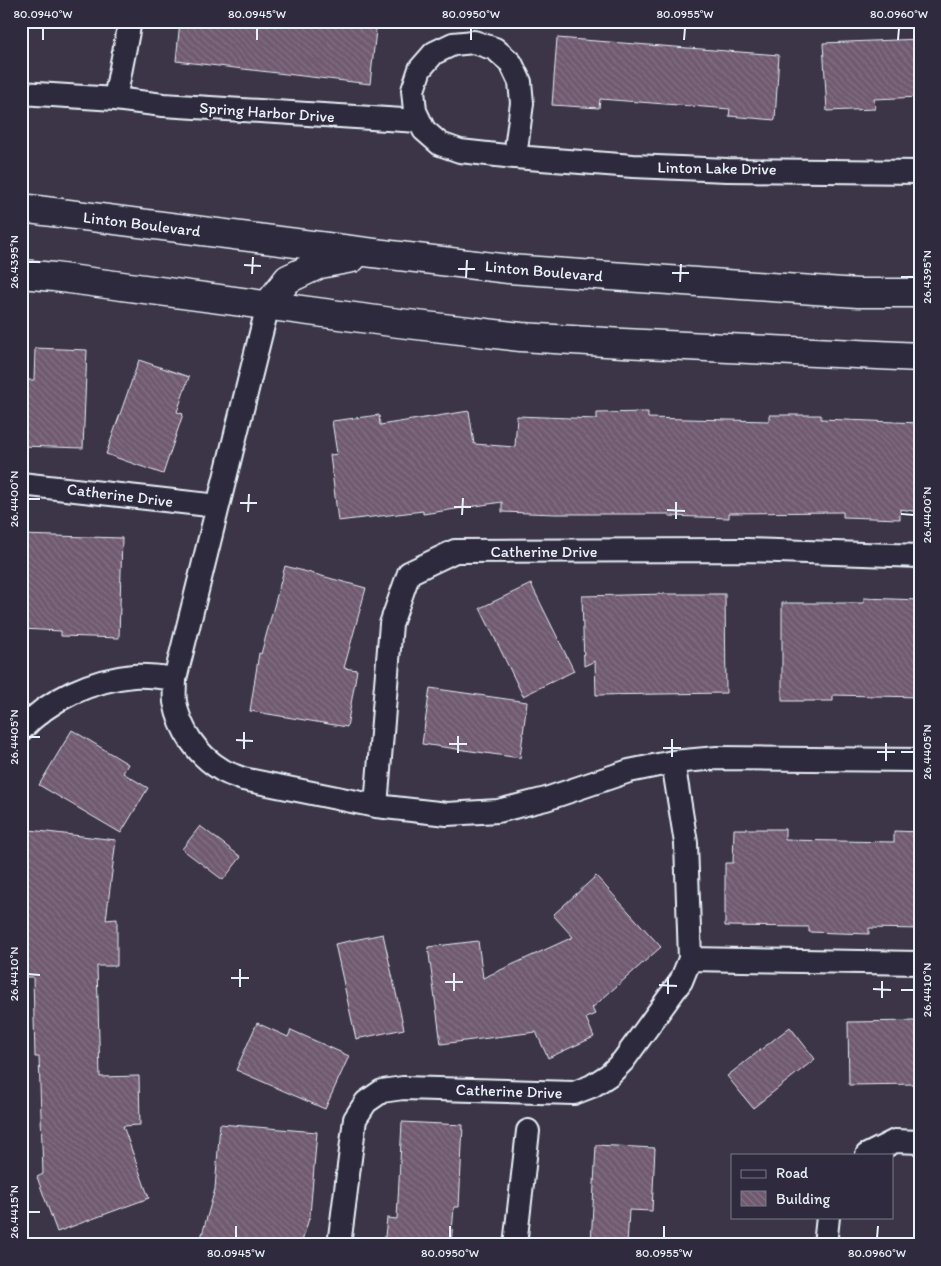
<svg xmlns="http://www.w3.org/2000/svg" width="941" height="1266" font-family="Itim,sans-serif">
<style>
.building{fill:url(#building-back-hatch);stroke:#e8f1f8}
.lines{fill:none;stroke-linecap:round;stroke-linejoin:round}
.minor-casing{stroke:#e8f1f8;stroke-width:26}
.secondary-casing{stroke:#e8f1f8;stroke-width:31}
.minor{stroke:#2f2a3d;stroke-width:22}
.secondary{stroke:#2f2a3d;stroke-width:28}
.ticks{fill:none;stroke:#e8f1f8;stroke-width:2}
.labels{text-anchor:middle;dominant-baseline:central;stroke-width:5;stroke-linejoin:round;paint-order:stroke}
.street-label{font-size:16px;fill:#e8f1f8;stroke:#2f2a3d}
.neatline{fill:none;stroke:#e8f1f8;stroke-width:2}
.ticks-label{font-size:12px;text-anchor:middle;fill:#e8f1f8}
</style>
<defs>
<pattern id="building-back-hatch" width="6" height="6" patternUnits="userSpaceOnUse" patternTransform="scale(1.25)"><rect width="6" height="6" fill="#705a70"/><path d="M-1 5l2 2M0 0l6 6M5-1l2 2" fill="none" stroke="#847285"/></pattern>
</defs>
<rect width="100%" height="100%" fill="#3c3447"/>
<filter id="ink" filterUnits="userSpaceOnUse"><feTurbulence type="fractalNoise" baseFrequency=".02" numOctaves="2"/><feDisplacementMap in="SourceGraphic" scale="10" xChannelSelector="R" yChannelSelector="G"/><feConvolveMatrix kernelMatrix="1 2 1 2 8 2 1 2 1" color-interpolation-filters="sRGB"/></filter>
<g filter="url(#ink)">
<path class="building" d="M 180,21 L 377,21 L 370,84 L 176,61 Z
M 557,38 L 779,55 L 775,120 L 729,116 L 730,109 L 600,99 L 599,108 L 552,105 Z
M 920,39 L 920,97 L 874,99 L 875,109 L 827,111 L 823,43 Z
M 35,348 L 87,350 L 83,448 L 22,446 L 25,380 L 34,380 Z
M 139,360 L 189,377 L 177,412 L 183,414 L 163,474 L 106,454 Z
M 469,411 L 474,444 L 515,447 L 517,416 L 597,419 L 597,413 L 648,412 L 648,418 L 769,421 L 769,415 L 821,415 L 821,419 L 920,423 L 920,512 L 900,509 L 900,519 L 843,517 L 843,512 L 729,513 L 729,518 L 669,516 L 669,514 L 556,514 L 502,512 L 502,502 L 423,514 L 423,511 L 338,521 L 330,455 L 337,454 L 332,421 L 379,415 L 380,425 Z
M 21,535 L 122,538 L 119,638 L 61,636 L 61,631 L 21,629 Z
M 285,566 L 366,588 L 344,668 L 357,670 L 347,727 L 250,711 L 259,653 L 261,654 Z
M 531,584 L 574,671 L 523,696 L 480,608 Z
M 665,594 L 725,594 L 726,693 L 596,695 L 595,661 L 584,666 L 582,596 Z
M 864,598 L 920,600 L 919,697 L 833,695 L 833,701 L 782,701 L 782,603 L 864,603 Z
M 430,688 L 527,702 L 520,758 L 422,744 Z
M 72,730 L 128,764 L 123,773 L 148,788 L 121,833 L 39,785 Z
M 200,826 L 241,857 L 223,880 L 182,849 Z
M 21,829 L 116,840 L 106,920 L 117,919 L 117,966 L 97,966 L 100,1077 L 139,1076 L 140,1125 L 123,1126 L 149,1198 L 57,1232 L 37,1177 L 43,1174 L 39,1057 L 35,1057 L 33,977 L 21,977 Z
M 734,829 L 785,829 L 785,840 L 894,842 L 894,831 L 920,832 L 920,929 L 869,928 L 869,934 L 809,932 L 809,927 L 725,926 L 725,863 L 733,863 Z
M 596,876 L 661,947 L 592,1008 L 595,1014 L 586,1018 L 594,1037 L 548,1058 L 536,1032 L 441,1044 L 428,947 L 478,941 L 483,978 L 573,937 L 553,915 Z
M 383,934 L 404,1029 L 356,1039 L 335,944 Z
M 916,1021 L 917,1084 L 849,1085 L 848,1022 Z
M 257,1023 L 288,1037 L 291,1030 L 349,1056 L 325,1109 L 236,1070 Z
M 790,1027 L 815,1059 L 753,1108 L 727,1076 Z
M 402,1122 L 463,1125 L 459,1207 L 454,1207 L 451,1245 L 384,1245 L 387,1218 L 397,1219 Z
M 220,1124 L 317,1132 L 310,1215 L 301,1245 L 199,1245 L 215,1189 Z
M 596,1145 L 655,1148 L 652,1211 L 629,1210 L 627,1245 L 591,1245 Z"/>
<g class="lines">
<defs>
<path id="minor" d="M 21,93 L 115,99 L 163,105 L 419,121
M 115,99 L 130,21
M 515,157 L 522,103 L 520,82 L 511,63 L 495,49 L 474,42 L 453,44 L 434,53 L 420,69 L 413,90 L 415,111 L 424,130 L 440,144 L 460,151 L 515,157 L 633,166 L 727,170 L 920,172
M 268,305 L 175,679 C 175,686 174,694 175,702 C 180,730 197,755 222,770 C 228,774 236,776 243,779 L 376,806 L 447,814 L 498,811 L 546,799 L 629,771 L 673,762 L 717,758 L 920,760
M 21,484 L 218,506
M 21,730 C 49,699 92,680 133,676 C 147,675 161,677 175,679
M 376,806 L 391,624 L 409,573 L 455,551 L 747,550 L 920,556
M 690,959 L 920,963
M 867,1155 L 895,1141 L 920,1142
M 339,1245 L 355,1119 L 366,1102 L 382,1091 L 403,1088 L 574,1093 L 592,1086 L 609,1075 L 623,1061 L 681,981 L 690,959 L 686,843 L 673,762
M 515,1245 L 528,1131
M 825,1245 L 828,1217"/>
<path id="secondary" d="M 21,208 L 374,253 L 509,269 L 858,293 L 920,293
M 21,274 L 54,277 L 399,323 L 521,337 L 623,343 L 920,357
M 268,305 L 288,279 L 320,264 L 352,258"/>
</defs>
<use href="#minor" class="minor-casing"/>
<use href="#secondary" class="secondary-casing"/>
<use href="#minor" class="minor"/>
<use href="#secondary" class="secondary"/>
</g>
</g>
<path class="ticks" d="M 43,40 L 43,28M 257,40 L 257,28M 471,40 L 471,28M 684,40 L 685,28M 898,40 L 899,28M 28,262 L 40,262M 244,265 L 261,266M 458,269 L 475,269M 672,273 L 689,273M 252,274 L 253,257M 901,277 L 914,277M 466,278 L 467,260M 680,282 L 681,264M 28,499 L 40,499M 240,503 L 257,503M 454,507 L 471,507M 667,510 L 685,511M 248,512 L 249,494M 901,514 L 914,515M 462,515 L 463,498M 676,519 L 676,502M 28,737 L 40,737M 236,740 L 253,741M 449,744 L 467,744M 663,748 L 681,748M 244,749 L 244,732M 877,752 L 895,752M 901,752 L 914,752M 458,753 L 458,736M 672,757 L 672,739M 886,761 L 886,743M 28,974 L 40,975M 231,978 L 249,978M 445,982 L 463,982M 659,985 L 677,986M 240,987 L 240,969M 873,989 L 891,990M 901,990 L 914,990M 454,991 L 454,973M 668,994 L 668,977M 882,998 L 882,981M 28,1212 L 40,1212M 236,1238 L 236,1226M 450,1238 L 450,1226M 664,1238 L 664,1226M 877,1238 L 878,1226"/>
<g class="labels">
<g class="street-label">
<text transform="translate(267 112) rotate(4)">Spring Harbor Drive</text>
<text transform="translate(717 168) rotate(1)">Linton Lake Drive</text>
<text transform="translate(142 224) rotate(7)">Linton Boulevard</text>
<text transform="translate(544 271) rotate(5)">Linton Boulevard</text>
<text transform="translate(120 495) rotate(7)">Catherine Drive</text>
<text x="544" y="551">Catherine Drive</text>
<text transform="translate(509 1091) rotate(2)">Catherine Drive</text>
</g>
</g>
<rect width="941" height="1266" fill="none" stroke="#2f2a3d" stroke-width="55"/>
<rect x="731" y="1154" width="162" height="65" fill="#2f2a3d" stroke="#797a88"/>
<rect x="741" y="1170" width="25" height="8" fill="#2f2a3d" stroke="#797a88"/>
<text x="776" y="1178" font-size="15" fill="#e8f1f8">Road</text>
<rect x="741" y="1191" width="25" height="15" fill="url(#building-back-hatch)" stroke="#797a88"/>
<text x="776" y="1204" font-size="15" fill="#e8f1f8">Building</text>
<rect x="28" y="28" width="886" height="1210" class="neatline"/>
<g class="ticks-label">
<text x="43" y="18">80.0940°W</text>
<text x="257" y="18">80.0945°W</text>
<text x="471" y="18">80.0950°W</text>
<text x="685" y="18">80.0955°W</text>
<text x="899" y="18">80.0960°W</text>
<text transform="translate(14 262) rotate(-90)" y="4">26.4395°N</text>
<text transform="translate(927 277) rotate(-90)" y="4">26.4395°N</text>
<text transform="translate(14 499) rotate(-90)" y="4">26.4400°N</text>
<text transform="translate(927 515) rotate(-90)" y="4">26.4400°N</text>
<text transform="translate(14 737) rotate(-90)" y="4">26.4405°N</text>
<text transform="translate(927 752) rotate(-90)" y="4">26.4405°N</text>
<text transform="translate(14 974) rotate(-90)" y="4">26.4410°N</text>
<text transform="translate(927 990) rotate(-90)" y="4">26.4410°N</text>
<text transform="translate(14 1212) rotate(-90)" y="4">26.4415°N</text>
<text x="236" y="1257">80.0945°W</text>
<text x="450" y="1257">80.0950°W</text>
<text x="664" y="1257">80.0955°W</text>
<text x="877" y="1257">80.0960°W</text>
</g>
</svg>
